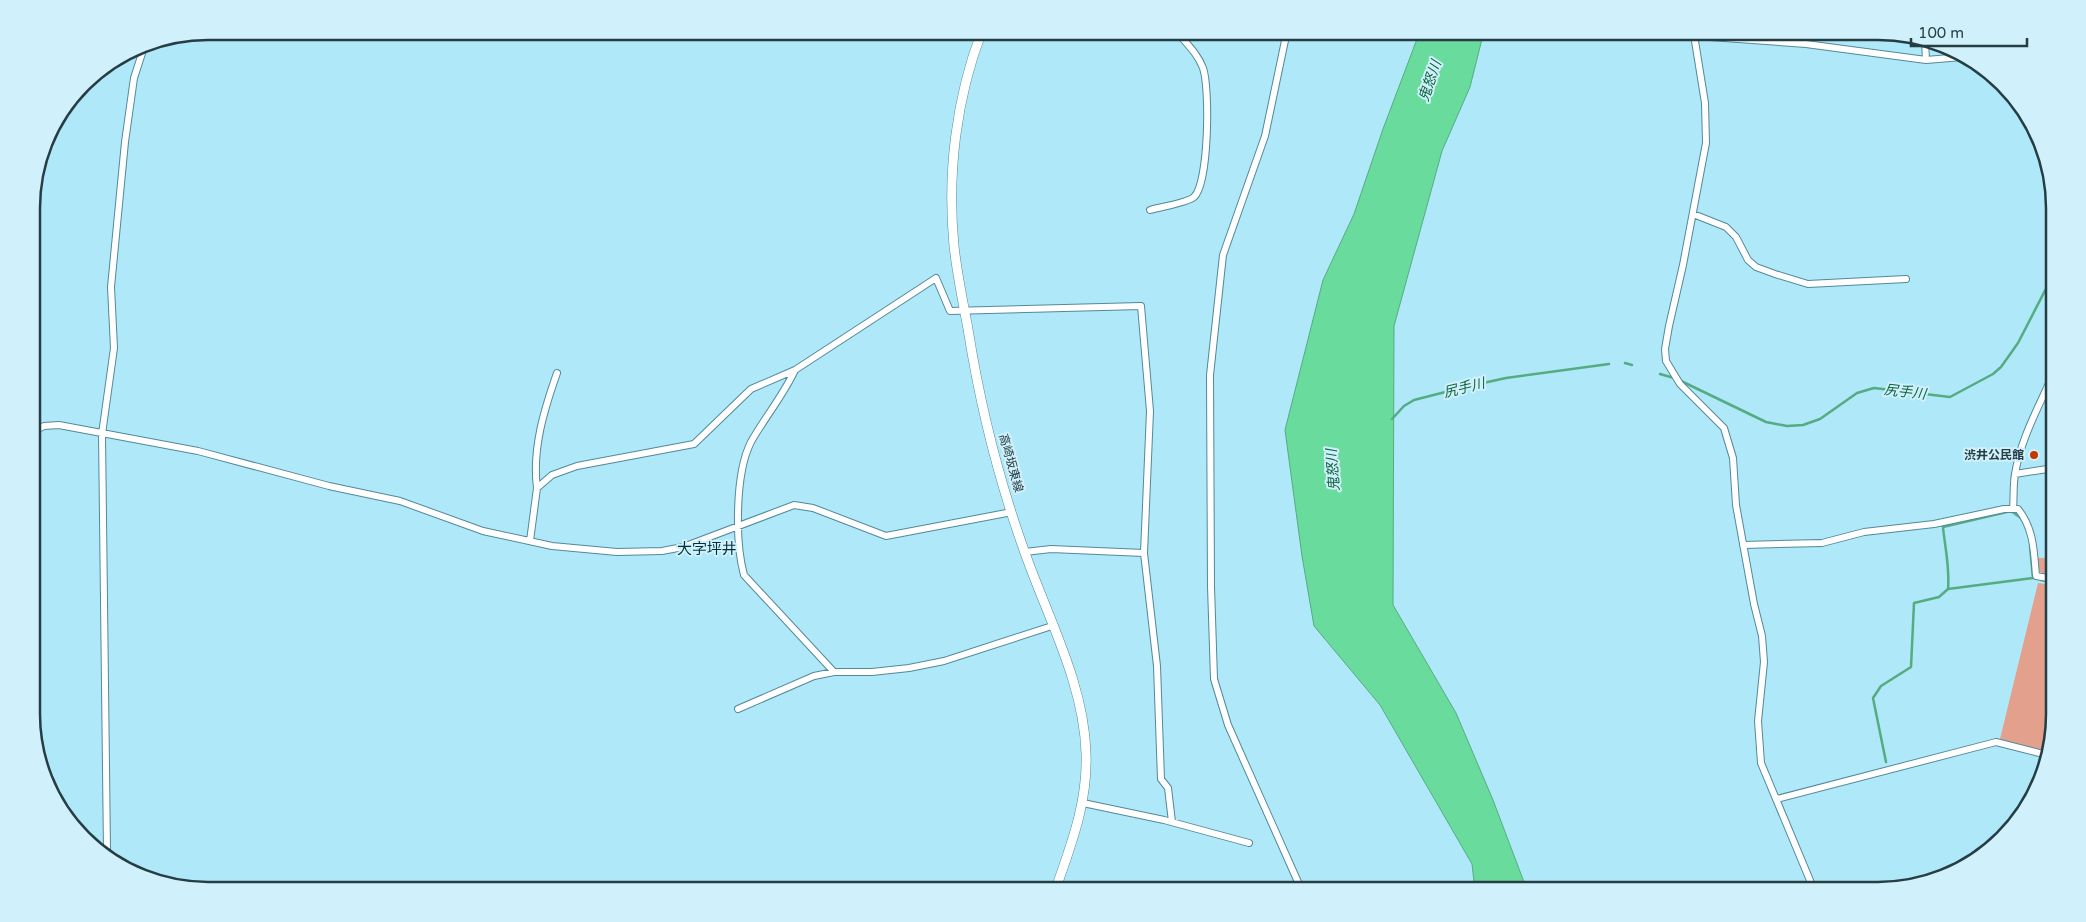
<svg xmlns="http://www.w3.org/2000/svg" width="2086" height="922" font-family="'Varela Round','Noto Sans JP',sans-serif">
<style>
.green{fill:#e2a08d}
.water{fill:#69db9d;stroke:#55ac82}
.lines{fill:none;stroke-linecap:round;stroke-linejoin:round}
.stream{stroke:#55ac82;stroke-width:2.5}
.minor-casing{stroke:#538998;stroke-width:8}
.secondary-casing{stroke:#538998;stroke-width:10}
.minor{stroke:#fff;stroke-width:6}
.secondary{stroke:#fff;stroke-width:9}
.poi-dot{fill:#c13a00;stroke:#d0f1fb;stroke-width:2}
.labels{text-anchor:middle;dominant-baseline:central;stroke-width:4;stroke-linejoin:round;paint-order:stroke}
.poi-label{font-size:12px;font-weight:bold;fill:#263d44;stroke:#d0f1fb;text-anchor:end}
.street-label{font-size:12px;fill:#263d44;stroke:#d0f1fb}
.water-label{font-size:14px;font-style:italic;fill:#0f653e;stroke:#d0f1fb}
.quarter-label{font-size:15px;fill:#03313b;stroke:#d0f1fb}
.rim{fill:none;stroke:#263d44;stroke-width:2.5}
</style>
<rect width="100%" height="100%" fill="#afe8f8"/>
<path class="green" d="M 2037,558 L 2054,558 L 2054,577 L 2040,574 Z
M 2038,583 L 2054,585 L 2055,714 L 2047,752 L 2000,739 Z"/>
<path class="water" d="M 1420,31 L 1484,31 L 1470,87 L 1442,151 L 1394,326 L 1393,605 L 1456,713 L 1493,800 L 1527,890 L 1475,890 L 1472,864 L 1380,705 L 1314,626 L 1302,556 L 1285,430 L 1323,280 L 1354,214 L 1383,129 Z"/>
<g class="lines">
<path class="stream" d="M 2052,262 L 2053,259
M 1625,363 L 1632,365
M 1660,374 L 1674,378
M 1679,380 L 1766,422 L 1787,426 L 1803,425 L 1820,419 L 1857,393 L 1874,388 L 1950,397 L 1993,374 L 2001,367 L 2018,343 L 2051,279
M 1392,419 L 1404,406 L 1414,400 L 1465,387 L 1506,378 L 1609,364
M 2030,546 L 2033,578
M 2041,580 L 2054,582
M 1948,589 L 2033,578
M 1886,762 L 1873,698 L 1881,686 L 1911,667 L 1914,603 L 1939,597 L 1948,589 C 1950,568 1945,548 1943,527 L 2011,511 L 2021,518"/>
<defs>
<path id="minor" d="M 1287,31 L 1265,136 L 1223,255 L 1210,375 L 1211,586 L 1214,679 L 1228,725 L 1302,891
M 1697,31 L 1695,41 L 1705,103 L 1706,143 L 1683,265 L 1669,326 L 1665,349 L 1666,361 L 1680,384 L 1724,428 L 1733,458 L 1736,505 L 1754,604 L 1762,636 L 1764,662 L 1758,721 L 1761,763 L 1814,890
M 1696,36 L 1806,44 L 1926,60 L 1962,57
M 1925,41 L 1926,60
M 1150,210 C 1160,207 1187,203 1194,197 C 1209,183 1210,88 1203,68 C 1198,54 1186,43 1176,31
M 1693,214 L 1726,227 L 1736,237 L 1748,260 L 1756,267 L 1775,274 L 1808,284 L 1906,279
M 32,432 L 44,426 L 59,425 L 198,451 L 329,486 L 400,501 L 483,531 L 552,546 L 617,552 L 662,551 L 683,547 L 794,505 L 813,508 L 886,536 L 1012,512
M 2015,474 L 2054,468
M 537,488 C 532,449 544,410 557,373
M 2013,509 C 2014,498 2013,485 2015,474 C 2021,437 2040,405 2054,372
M 530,541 L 537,488 L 552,475 L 577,466 L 694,444 L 751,389 L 795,370
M 1743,545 L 1822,543 L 1864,532 L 1934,524 L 2004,509 L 2018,509 C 2034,529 2034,552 2036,576 L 2054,579
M 1144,553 L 1157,666 L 1161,779 L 1168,788 L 1172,822
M 834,672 L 744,575 C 735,542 735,473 751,442 C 765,417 783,396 795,370 L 936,278 L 950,311 L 1141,306 L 1150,411 L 1144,553 L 1051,549 L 1025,552
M 738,709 L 814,676 L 834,672 L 872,672 L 909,668 L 944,661 L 1052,626
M 1777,799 L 1996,742 L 2047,755
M 1083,803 L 1164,820 L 1249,843
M 107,851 L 102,434 L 114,348 L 111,287 L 125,142 L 134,78 L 145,44"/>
<path id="secondary" d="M 982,31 C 956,98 947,174 954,246 C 957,274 963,302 968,329 C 980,405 999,481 1025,553 C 1048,618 1084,684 1086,753 C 1088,802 1071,845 1055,891"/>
</defs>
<use href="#minor" class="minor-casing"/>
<use href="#secondary" class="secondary-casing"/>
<use href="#minor" class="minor"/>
<use href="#secondary" class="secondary"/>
</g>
<circle class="poi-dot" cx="2034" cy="455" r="5"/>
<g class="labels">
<g class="poi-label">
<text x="2024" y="455">渋井公民館</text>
</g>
<g class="street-label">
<text transform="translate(1011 463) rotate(74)">高崎坂東線</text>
</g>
<g class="water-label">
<text transform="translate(1430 81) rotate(-71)">鬼怒川</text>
<text transform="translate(1464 388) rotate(-14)">尻手川</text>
<text transform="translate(1905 392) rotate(7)">尻手川</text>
<text transform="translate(1333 470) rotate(-94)">鬼怒川</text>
</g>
<g class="quarter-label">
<text x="707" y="549">大字坪井</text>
</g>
</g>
<path d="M0 0H2086V922H0ZM208 40H1878A168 168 0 0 1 2046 208V714A168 168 0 0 1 1878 882H208A168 168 0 0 1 40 714V208A168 168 0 0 1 208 40Z" fill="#d0f1fb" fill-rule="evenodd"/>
<path class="rim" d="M208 40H1878A168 168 0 0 1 2046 208V714A168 168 0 0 1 1878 882H208A168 168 0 0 1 40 714V208A168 168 0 0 1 208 40Z"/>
<path d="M1911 38v8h116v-8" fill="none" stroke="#263d44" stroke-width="2.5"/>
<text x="1918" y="38" font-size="15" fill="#263d44" stroke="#d0f1fb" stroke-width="4" paint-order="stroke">100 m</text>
</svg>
